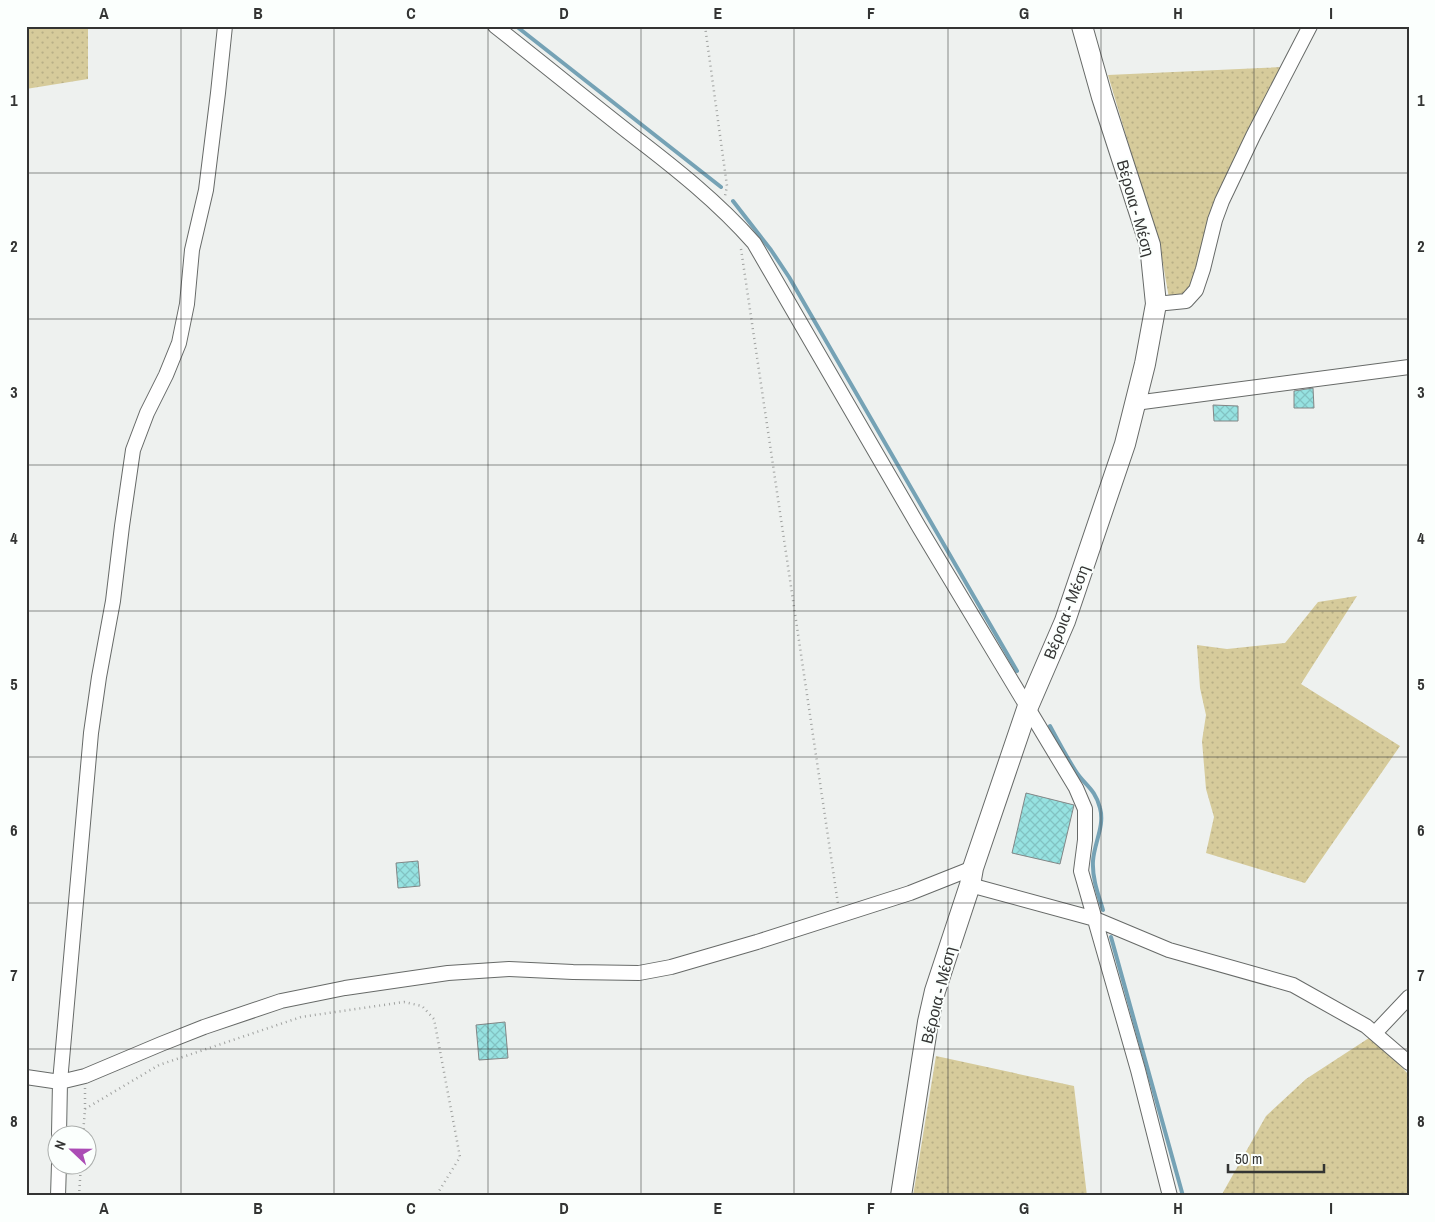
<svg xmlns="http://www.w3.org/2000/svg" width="1435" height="1222" font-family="'Archivo Narrow',sans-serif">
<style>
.grass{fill:url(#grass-dots)}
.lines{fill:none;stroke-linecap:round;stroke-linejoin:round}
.stream{stroke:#75a2b5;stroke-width:4}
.building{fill:url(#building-cross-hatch);stroke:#828686}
.street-casing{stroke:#676a68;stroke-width:16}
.secondary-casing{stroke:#676a68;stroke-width:22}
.path{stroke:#a0a2a0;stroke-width:2.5;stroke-dasharray:1 4;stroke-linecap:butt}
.street{stroke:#fff;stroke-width:14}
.secondary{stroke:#fff;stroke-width:20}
.grid{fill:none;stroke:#333433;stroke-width:1;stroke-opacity:0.55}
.labels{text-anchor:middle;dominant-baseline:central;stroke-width:4;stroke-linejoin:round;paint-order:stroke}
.street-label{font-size:16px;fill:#333433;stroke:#fbfffd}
.neatline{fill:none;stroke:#333433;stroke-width:2}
.grid-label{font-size:16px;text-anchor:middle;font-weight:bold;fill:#333433}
</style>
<defs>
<pattern id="grass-dots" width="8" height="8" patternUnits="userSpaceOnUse" patternTransform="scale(1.25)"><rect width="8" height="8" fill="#d6cb9b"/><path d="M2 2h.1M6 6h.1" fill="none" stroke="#b8af86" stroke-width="1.8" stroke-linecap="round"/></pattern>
<pattern id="building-cross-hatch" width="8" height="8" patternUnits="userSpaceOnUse" patternTransform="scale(1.25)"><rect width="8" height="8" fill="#96e2e1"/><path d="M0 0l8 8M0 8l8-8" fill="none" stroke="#82c2c2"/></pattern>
</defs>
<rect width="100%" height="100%" fill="#eef1ef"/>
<path class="grass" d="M 26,26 L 88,26 L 88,79 L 26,89 Z
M 1283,67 L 1194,283 L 1185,297 L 1169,298 L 1161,253 L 1108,75 Z
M 1357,596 L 1301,684 L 1400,746 L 1305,883 L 1206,853 L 1214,817 L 1206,789 L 1202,741 L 1206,715 L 1200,688 L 1197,645 L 1227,649 L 1285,643 L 1318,602 Z
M 1372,1036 L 1409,1075 L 1409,1193 L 1403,1196 L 1221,1196 L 1266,1116 L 1306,1079 Z
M 936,1056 L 1074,1086 L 1087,1196 L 913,1196 Z"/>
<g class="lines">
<path class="stream" d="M 516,26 L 721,187
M 733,201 L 771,250 L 789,277 L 1017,671
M 1050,726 C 1058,741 1066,756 1075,770 C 1084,785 1095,788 1100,808 C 1105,826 1094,843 1093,861 C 1092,878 1098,894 1103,910
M 1111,937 L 1183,1196"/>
</g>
<path class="building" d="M 1313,388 L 1314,408 L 1294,408 L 1294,391 Z
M 1213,405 L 1238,406 L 1238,421 L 1214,421 Z
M 1026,793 L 1074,805 L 1060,864 L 1012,853 Z
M 418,861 L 420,886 L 398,888 L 396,863 Z
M 505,1022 L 508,1058 L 479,1060 L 476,1025 Z"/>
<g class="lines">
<defs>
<path id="street" d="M 495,26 C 541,62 586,99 632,135 C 675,168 718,202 754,243 L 919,527 L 1076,788 L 1085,809 L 1085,840 L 1081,871 L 1138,1070 L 1170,1196
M 1156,304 L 1186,301 L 1196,290 L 1203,269 L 1215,220 L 1222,201 L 1253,136 L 1310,26
M 1135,403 L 1409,367
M 970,885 L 1095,919 L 1169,950 L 1293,985 L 1366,1026 L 1409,1063
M 1375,1033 L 1409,997
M 26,1077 L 60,1082 L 85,1076 L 161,1044 L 204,1027 L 281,1001 L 345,988 L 448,973 L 509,969 L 573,972 L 639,973 L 671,967 L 757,942 L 910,893 L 973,868
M 59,1134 L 60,1082 L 91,733 L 99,677 L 113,601 L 122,526 L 133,450 L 147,413 L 166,375 L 179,343 L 187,304 L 192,250 L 206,190 L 218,93 L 225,26
M 58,1196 L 59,1164"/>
<path id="secondary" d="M 901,1196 L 928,1022 L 935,991 L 970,885 L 973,868 L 1027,709 L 1065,621 L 1125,444 L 1145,364 L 1156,304 L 1150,245 L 1102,97 L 1082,26"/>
</defs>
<use href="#street" class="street-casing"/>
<use href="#secondary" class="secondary-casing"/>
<path class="path" d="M 705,26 L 727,186 L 725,196
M 741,249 L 838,904
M 85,1109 L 85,1088
M 83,1134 L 85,1109 L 159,1065 L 301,1017 L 404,1002 L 422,1006 L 434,1019 L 460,1157 L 436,1196
M 79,1196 L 81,1164"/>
<use href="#street" class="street"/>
<use href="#secondary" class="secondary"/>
</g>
<path class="grid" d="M 181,26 L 181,1196M 334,26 L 334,1196M 488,26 L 488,1196M 641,26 L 641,1196M 794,26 L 794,1196M 948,26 L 948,1196M 1101,26 L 1101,1196M 1254,26 L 1254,1196M 26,173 L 1409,173M 26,319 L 1409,319M 26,465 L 1409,465M 26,611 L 1409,611M 26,757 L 1409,757M 26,903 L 1409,903M 26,1049 L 1409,1049"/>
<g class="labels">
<g class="street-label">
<text transform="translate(1136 208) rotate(74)">Βέροια - Μέση</text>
<text transform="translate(1066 612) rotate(-69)">Βέροια - Μέση</text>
<text transform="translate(938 995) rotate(-76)">Βέροια - Μέση</text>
</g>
</g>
<rect width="1435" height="1222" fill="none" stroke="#fbfffd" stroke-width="55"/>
<g transform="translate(72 1150) rotate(292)"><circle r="24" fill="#fbfffd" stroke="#abaeac"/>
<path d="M0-4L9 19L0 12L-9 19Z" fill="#ab4cb5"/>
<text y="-8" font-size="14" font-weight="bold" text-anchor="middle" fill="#333433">N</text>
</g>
<path d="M1228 1164v8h96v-8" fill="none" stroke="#333433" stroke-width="2.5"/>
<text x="1235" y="1164" font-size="15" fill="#333433" stroke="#fbfffd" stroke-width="4" paint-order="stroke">50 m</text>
<rect x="28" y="28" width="1380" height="1166" class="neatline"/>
<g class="grid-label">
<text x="104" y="19">A</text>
<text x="258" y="19">B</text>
<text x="411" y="19">C</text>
<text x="564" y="19">D</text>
<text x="718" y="19">E</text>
<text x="871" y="19">F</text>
<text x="1024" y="19">G</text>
<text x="1178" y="19">H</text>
<text x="1331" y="19">I</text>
<text x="14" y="106">1</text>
<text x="1421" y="106">1</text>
<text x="14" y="252">2</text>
<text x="1421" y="252">2</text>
<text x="14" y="398">3</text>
<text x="1421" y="398">3</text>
<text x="14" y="544">4</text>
<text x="1421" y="544">4</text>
<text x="14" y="690">5</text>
<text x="1421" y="690">5</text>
<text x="14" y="836">6</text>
<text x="1421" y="836">6</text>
<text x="14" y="981">7</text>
<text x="1421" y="981">7</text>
<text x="14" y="1127">8</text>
<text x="1421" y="1127">8</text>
<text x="104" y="1214">A</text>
<text x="258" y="1214">B</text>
<text x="411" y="1214">C</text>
<text x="564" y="1214">D</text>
<text x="718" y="1214">E</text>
<text x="871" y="1214">F</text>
<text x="1024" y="1214">G</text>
<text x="1178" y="1214">H</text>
<text x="1331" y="1214">I</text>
</g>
</svg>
